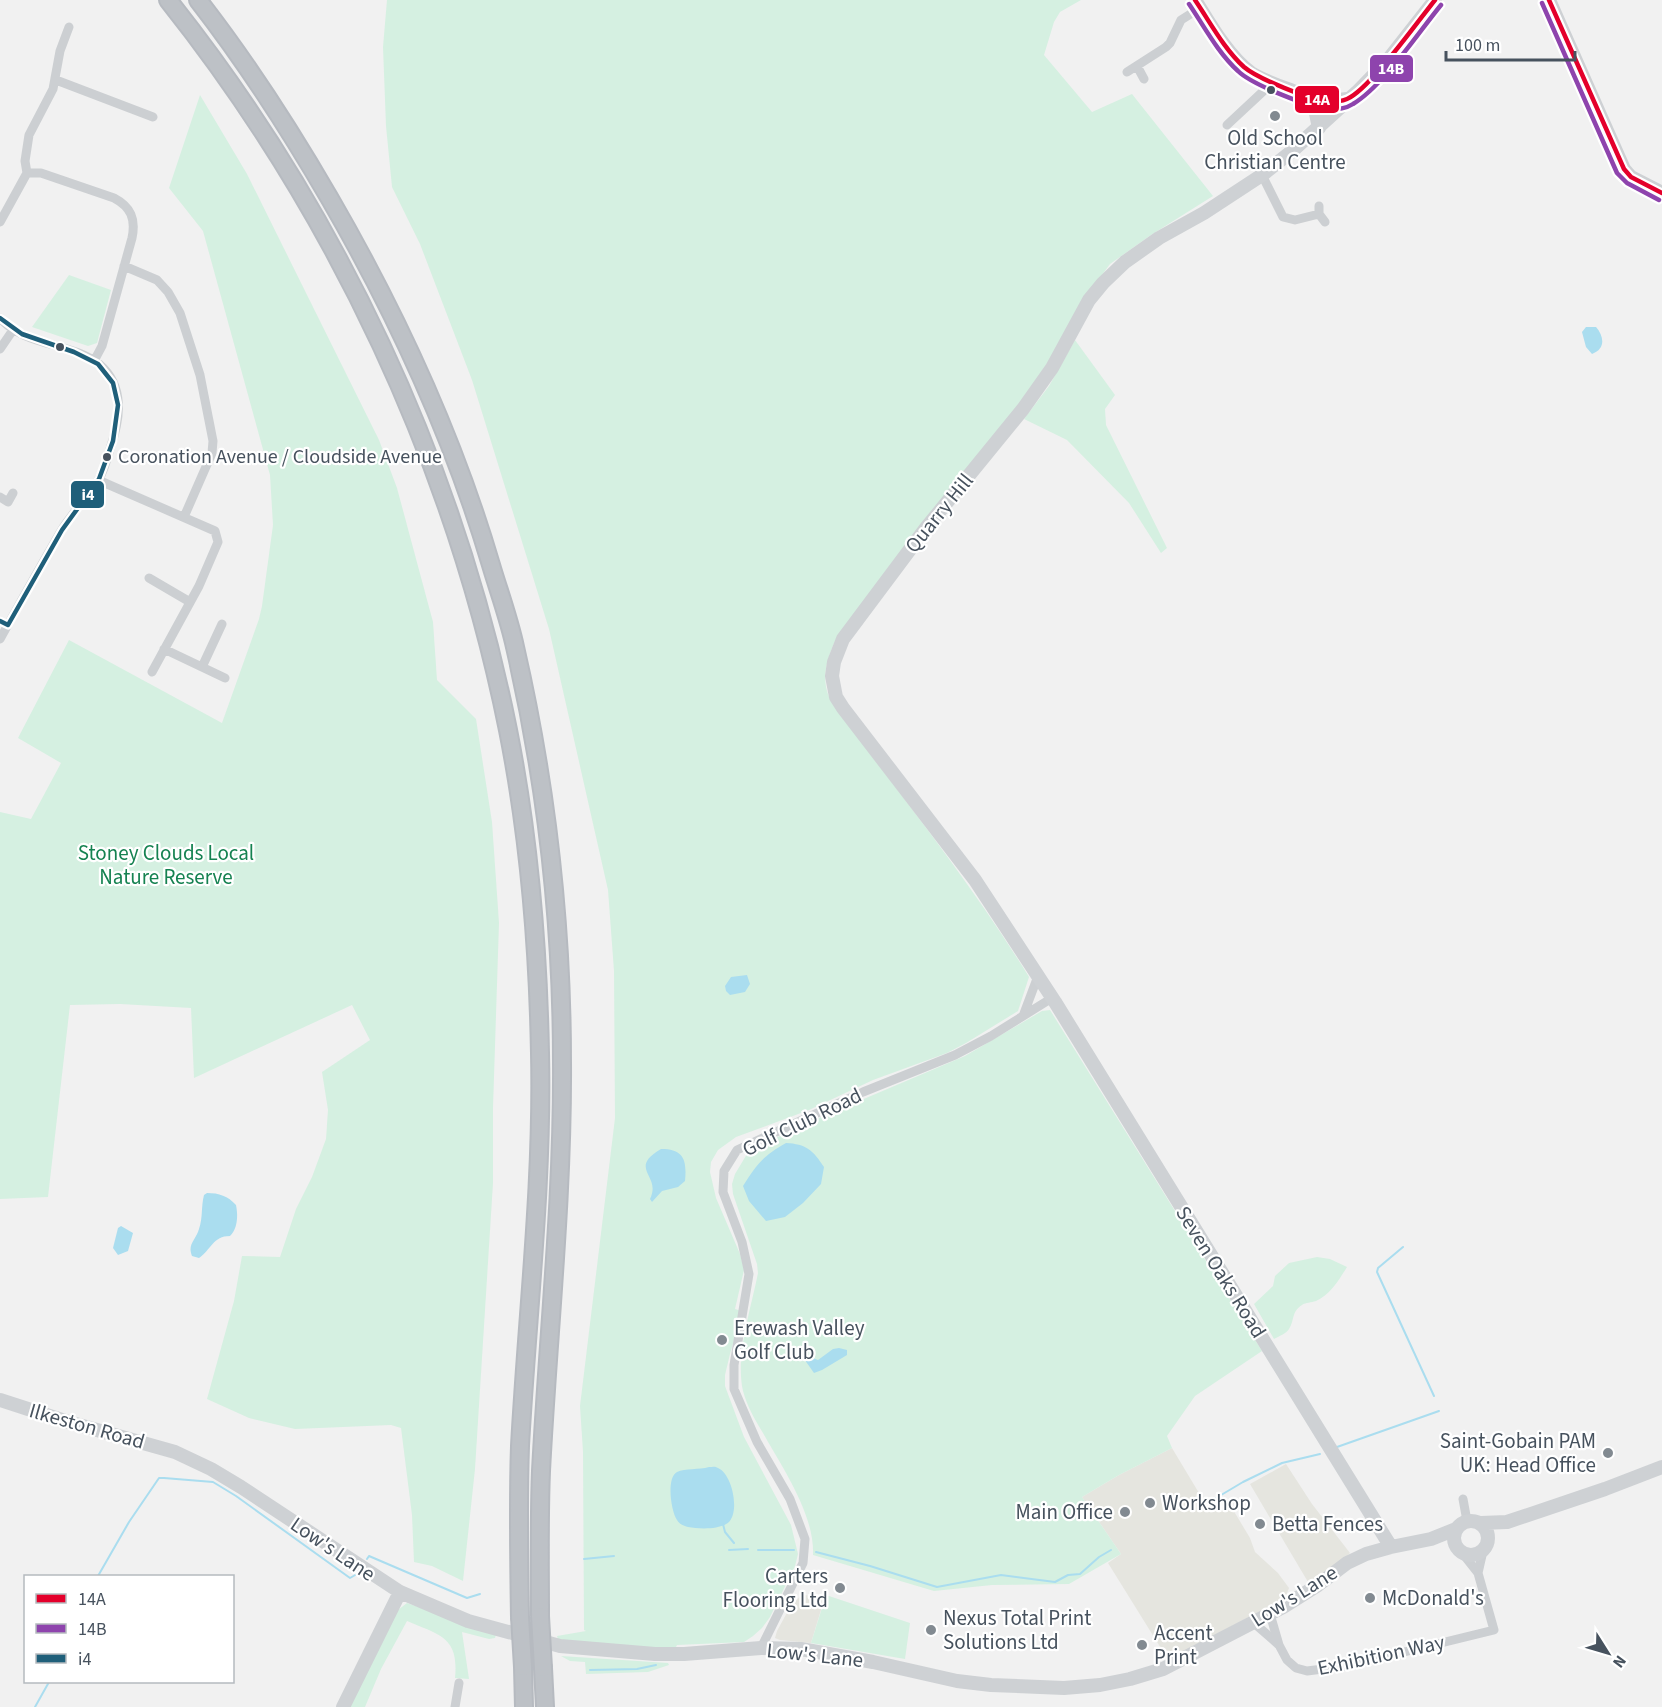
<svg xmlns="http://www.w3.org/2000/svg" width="1662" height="1707" font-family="'Source Sans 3',sans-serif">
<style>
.commercial{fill:#e5e5df}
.green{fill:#d5f0e1}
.water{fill:#aaddef}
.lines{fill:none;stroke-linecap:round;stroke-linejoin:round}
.stream{stroke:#aaddef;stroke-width:2}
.highway-casing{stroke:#b6bac0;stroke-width:20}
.street{stroke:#cccfd2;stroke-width:9}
.secondary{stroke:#ced1d4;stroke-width:14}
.highway{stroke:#bdc1c6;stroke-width:16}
.highway-bridge-casing{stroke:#b6bac0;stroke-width:20;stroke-linecap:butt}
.highway-bridge{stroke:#bdc1c6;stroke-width:16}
.bus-1-casing{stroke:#fff;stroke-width:9}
.bus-2-casing{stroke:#fff;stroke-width:9}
.bus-3-casing{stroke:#fff;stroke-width:9}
.bus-1{stroke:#e4002b;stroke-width:4.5}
.bus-2{stroke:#8e44ad;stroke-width:4.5}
.bus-3{stroke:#1f5f7a;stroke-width:4.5}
.bus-dot{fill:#47525e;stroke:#fff;stroke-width:2}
.poi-dot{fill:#828a91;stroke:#fff;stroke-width:2}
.labels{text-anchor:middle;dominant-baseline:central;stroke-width:4.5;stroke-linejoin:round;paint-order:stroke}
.bus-label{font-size:20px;fill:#47525e;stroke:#fff;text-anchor:start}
.poi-label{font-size:21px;fill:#47525e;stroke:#fff;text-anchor:start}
.street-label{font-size:21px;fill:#47525e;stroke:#fff}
.park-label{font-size:21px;fill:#158251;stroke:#fff}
.line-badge{stroke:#fff;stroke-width:2}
.badge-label{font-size:16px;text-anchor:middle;font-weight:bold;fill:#fff}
</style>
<rect width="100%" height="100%" fill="#f1f1f1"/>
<path class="commercial" d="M 1172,1448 L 1208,1508 L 1226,1498 L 1250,1538 L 1255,1552 L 1278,1573 L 1289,1588 L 1285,1598 L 1188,1649 L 1167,1658 L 1108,1563 L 1121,1554 L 1082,1497 L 1119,1475 Z
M 1286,1464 L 1312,1504 L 1350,1553 L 1338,1565 L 1308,1582 L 1250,1484 Z
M 802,1594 L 824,1600 L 811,1643 L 780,1640 L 775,1638 L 777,1631 L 789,1609 Z"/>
<path class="green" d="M 387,0 L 1081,0 L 1060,12 L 1054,22 L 1044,55 L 1092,112 L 1132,94 L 1213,196 L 1151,235 L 1110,264 L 1080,305 L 1055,352 L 1023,399 L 835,641 C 826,662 820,681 832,703 C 899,793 970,881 1029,977 L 1018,1011 L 966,1043 L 947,1053 L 873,1080 L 809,1110 L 736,1137 L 718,1150 L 711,1162 L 710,1172 L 716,1198 L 740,1254 L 744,1270 L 735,1309 L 742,1311 L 730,1354 L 725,1375 L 725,1386 L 744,1437 L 791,1525 L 798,1554 L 795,1566 L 770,1617 L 762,1628 L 753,1636 L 744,1642 L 677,1645 L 675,1649 L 627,1647 L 558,1640 L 557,1636 L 586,1631 L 584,1630 L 583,1452 L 580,1406 L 615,1118 L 614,971 L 608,890 L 549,629 L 472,380 L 420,244 L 392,187 L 386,126 L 383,47 Z
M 200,95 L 247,174 L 379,440 L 397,488 L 433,622 L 437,680 L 476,719 L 492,822 L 499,923 L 493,1108 L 493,1183 L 475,1469 L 463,1581 L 432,1566 L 414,1562 L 412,1515 L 401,1428 L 391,1425 L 295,1429 L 249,1418 L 207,1399 L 234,1301 L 242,1256 L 280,1257 L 296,1209 L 312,1177 L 326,1139 L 328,1110 L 322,1072 L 370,1040 L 352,1005 L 194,1078 L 191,1008 L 120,1004 L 70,1005 L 48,1197 L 0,1199 L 0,812 L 31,819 L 61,763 L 18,738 L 69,640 L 222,723 L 259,619 L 262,606 L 273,525 L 270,475 L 203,231 L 169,188 Z
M 69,275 L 111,290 L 97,343 L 88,346 L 32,327 Z
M 1075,340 L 1115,395 L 1105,409 L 1106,425 L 1167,548 L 1161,553 L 1129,503 L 1067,440 L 1024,419 L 1049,386 Z
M 1050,1010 L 1262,1351 L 1195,1396 L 1167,1436 L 1172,1448 L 1119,1475 L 1082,1497 L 1121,1554 L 1069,1584 L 992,1585 L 934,1591 L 813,1555 C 815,1515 782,1467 763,1433 C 755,1420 747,1406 743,1391 C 735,1356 751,1309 758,1273 L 757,1264 L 733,1194 L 732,1184 L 735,1174 L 747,1154 L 769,1141 L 819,1118 L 965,1056 L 1042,1011 Z
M 1317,1257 L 1330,1259 L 1347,1267 C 1339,1280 1330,1295 1316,1301 C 1311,1303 1306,1302 1302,1305 C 1291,1312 1295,1320 1289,1329 C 1286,1334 1279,1336 1274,1339 L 1254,1304 L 1273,1286 L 1275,1276 L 1289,1263 Z
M 826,1595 L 910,1623 L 905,1659 L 811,1643 Z
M 407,1603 L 496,1634 L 495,1638 L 489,1639 L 462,1632 L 469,1679 L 455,1678 C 459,1637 440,1635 407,1621 L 381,1669 L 365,1707 L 348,1707 L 398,1610 Z
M 561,1656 L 668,1663 L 669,1665 L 648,1672 L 586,1674 L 585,1662 L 570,1661 Z"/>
<path class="water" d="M 1586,327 L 1596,327 C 1604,336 1606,349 1592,354 L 1586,347 L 1582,332 Z
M 747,975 L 750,984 L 745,992 L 730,995 L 726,991 L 725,986 L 731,977 Z
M 786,1143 C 806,1144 813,1150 824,1167 L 821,1184 L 803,1203 L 785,1217 L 766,1221 L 749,1201 L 743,1186 C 757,1164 763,1156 786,1143 Z
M 661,1149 C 684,1149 687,1160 685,1181 L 678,1187 L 662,1191 L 652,1202 L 650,1199 C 662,1175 627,1169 661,1149 Z
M 207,1193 C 219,1193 228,1196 236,1205 C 238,1215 238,1228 230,1236 C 213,1236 211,1250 199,1258 L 192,1256 C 187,1244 196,1240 199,1229 C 203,1218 201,1206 204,1195 Z
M 121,1226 L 133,1233 L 128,1251 L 118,1255 L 113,1248 L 118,1228 Z
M 839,1348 L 847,1350 L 847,1355 L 822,1370 L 814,1373 L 802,1356 L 803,1354 L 818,1360 L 833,1349 Z
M 709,1467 C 712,1467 715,1466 718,1468 C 732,1474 740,1510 729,1522 C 720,1530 699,1529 688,1527 C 684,1526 679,1524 677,1520 C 671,1511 666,1478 677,1472 C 685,1468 699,1470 709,1467 Z"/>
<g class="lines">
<path class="stream" d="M 1403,1247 L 1378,1268 L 1377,1272 L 1434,1396
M 1337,1447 L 1439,1411
M 1211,1501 L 1243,1482 L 1282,1463 L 1320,1454
M 723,1524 L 725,1532 L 734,1543
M 729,1550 L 748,1549
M 758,1550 L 794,1550
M 816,1552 L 870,1566 L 937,1587 L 1001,1575 L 1055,1582 L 1068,1575 L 1080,1574 L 1099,1557 L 1111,1550
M 367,1559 L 369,1556 L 467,1598 L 480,1594
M 584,1559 L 614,1556
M 98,1576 L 129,1522 L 159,1478 L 164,1478 L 213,1482 L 236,1496 L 350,1578 L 357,1574
M 590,1670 L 637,1669 L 656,1665
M 35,1707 L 49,1682"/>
<defs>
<path id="highway" d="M 168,0 C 336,211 455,465 508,730 C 529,836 538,945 540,1053 C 543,1184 527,1316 520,1446 C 518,1503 519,1560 520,1617
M 198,0 C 247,63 290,130 330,199 C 397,315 453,436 491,565 C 499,592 509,619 515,647 C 546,782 562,923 562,1062 C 563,1198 548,1335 541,1471 C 539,1519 540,1568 540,1616
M 523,1667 L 524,1707
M 543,1668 L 545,1707"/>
</defs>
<use href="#highway" class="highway-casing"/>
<path class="street" d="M 1137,66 L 1144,79
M 1127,72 L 1166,47 L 1170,43 L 1181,20 L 1200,8
M 56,80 L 153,117
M 1227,125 L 1272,83
M 27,173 L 25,161 L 29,135 L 53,89 L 60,51 L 69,27
M 1262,175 L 1283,217 L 1295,220 L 1319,214
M 1319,206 L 1319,214 L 1325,222
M 0,222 L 27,173 L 41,173 L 114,198 C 131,207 136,219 132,238 L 102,346 L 94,361
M 124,266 L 157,280 L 168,292 L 180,313 L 200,375 L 213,441 L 212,453 L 184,517
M 0,318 C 25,347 71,342 99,364 C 126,387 120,420 110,449 C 107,459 104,470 99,479 C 88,497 72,513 61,531 C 40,567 20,603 0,639
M 0,349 L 13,330
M 98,480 L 215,531 L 218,542 L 199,586 L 152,672
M 0,497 L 8,502 L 13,493
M 149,578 L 190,602
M 164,649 L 225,678
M 202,667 L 222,624
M 1023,1016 L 1038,976
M 1463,1499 L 1467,1521
M 1478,1573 L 1483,1551
M 1270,1614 L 1279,1645 L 1287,1660 L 1296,1668 L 1307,1671 L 1347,1666 L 1494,1630 L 1478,1573 L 1463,1554
M 1254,1623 L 1279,1645
M 761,1648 L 803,1563 L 805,1539 L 790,1499 L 757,1442 L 734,1389 L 734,1365 L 749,1274 L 742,1242 L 723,1192 L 724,1171 L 737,1150 L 863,1092 L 955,1055 L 991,1036 L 1052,998
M 455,1707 L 459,1683"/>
<path class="secondary" d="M 1195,0 C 1210,24 1228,56 1251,73 C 1264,81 1279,86 1293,91 C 1312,98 1327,102 1347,99
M 1549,0 L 1624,169 L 1631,177 L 1662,193
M 1313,99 L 1319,128
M 0,1400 L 65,1421 L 175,1452 L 211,1469 L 241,1487 L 400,1592 L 468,1621 L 560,1646 L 655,1654 L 684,1654 L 761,1648 L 801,1649 L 873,1662 L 957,1681 L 991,1685 L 1064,1688 L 1100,1685 L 1130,1679 L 1163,1669 L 1283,1607 L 1318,1585 L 1347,1563 L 1366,1554 L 1391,1547 L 1431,1539 L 1456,1529
M1454 1538a17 17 0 1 1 34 0a17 17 0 1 1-34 0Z
M 1481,1523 L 1507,1522 L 1605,1489 L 1662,1467
M 1391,1547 L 1055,1002 L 975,880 L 843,708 L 836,697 L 832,676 L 834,662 L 843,639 L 926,528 L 1023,409 L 1052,368 L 1089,300 L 1103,283 L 1125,262 L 1159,238 L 1204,213 L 1262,175 L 1291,152 L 1357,92 L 1387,61 L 1435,0
M 343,1707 L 400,1592"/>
<use href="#highway" class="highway"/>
<defs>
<path id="highway-bridge" d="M 540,1616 L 543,1668
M 520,1617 L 523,1667"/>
</defs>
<use href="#highway-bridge" class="highway-bridge-casing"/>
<use href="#highway-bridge" class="highway-bridge"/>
<defs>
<path id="bus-1" d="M 1195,0 C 1210,22 1224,49 1244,67 C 1258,79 1309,99 1328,102 C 1333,102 1342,101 1347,99 C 1369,90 1418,21 1435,0
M 1549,0 L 1624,169 L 1631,177 L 1662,193"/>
<path id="bus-2" d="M 1542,3 L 1617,173 L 1627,183 L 1659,200
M 1189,4 C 1204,26 1218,53 1238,71 C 1251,84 1312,109 1330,109 C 1337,110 1347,108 1353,104 C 1383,86 1418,33 1441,5"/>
<path id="bus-3" d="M 0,318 L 22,334 L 74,352 L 98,364 L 113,383 L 118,405 L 113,441 L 99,479 L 62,530 L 8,625 L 0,621"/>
</defs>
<use href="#bus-1" class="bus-1-casing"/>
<use href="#bus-2" class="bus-2-casing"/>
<use href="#bus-3" class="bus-3-casing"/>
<use href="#bus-1" class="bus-1"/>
<use href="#bus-2" class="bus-2"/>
<use href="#bus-3" class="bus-3"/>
</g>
<g class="bus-dot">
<circle cx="1271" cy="90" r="5"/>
<circle cx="60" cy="347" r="5"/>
<circle cx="107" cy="457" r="5"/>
</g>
<g class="poi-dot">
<circle cx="1275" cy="116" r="6"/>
<circle cx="722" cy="1340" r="6"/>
<circle cx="1608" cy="1453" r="6"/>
<circle cx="1150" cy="1503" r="6"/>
<circle cx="1125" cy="1512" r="6"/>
<circle cx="1260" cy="1524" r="6"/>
<circle cx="840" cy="1588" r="6"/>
<circle cx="1370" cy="1598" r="6"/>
<circle cx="931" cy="1630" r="6"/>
<circle cx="1142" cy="1645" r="6"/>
</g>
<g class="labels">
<g class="bus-label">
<text x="118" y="457">Coronation Avenue / Cloudside Avenue</text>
</g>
<g class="poi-label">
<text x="1275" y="138" text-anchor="middle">Old School<tspan x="1275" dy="24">Christian Centre</tspan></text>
<text x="734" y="1328">Erewash Valley<tspan x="734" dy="24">Golf Club</tspan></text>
<text x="1596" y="1441" text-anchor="end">Saint-Gobain PAM<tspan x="1596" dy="24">UK: Head Office</tspan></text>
<text x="1162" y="1503">Workshop</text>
<text x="1113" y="1512" text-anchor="end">Main Office</text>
<text x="1272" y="1524">Betta Fences</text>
<text x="828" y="1576" text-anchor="end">Carters<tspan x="828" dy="24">Flooring Ltd</tspan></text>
<text x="1382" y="1598">McDonald's</text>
<text x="943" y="1618">Nexus Total Print<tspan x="943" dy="24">Solutions Ltd</tspan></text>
<text x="1154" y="1633">Accent<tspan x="1154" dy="24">Print</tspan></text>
</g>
<g class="street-label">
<text transform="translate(939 513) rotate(-51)">Quarry Hill</text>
<text transform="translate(802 1122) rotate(-26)">Golf Club Road</text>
<text transform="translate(1221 1272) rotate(58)">Seven Oaks Road</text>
<text transform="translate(87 1426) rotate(16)">Ilkeston Road</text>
<text transform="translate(333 1549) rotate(34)">Low's Lane</text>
<text transform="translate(1294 1596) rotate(-32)">Low's Lane</text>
<text transform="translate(815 1655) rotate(6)">Low's Lane</text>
<text transform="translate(1381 1655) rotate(-12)">Exhibition Way</text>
</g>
<g class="park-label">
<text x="166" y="853">Stoney Clouds Local<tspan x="166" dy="24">Nature Reserve</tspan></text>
</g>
</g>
<g class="line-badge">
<rect x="1369" y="54" width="45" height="29" rx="6" fill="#8e44ad"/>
<rect x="1294" y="85" width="46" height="29" rx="6" fill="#e4002b"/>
<rect x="70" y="480" width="35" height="29" rx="6" fill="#1f5f7a"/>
</g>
<g class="badge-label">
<text x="1391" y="74">14B</text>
<text x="1317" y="105">14A</text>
<text x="88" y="500">i4</text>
</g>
<rect x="24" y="1575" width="210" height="108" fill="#ffffff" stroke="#b5babf" stroke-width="1.5"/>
<rect x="36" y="1594" width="30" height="9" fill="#e4002b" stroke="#b5babf" stroke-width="1.5"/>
<text x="78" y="1605" font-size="18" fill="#47525e">14A</text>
<rect x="36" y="1624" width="30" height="9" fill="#8e44ad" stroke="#b5babf" stroke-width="1.5"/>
<text x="78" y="1635" font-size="18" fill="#47525e">14B</text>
<rect x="36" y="1654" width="30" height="9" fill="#1f5f7a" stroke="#b5babf" stroke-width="1.5"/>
<text x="78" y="1665" font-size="18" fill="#47525e">i4</text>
<g transform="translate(1608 1653) rotate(127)" stroke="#ffffff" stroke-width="4.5" paint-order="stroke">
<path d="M0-4.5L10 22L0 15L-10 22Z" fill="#47525e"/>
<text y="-9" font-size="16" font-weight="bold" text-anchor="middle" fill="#47525e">N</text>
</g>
<path d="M1446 51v9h129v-9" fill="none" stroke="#47525e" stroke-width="3"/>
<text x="1455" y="51" font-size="18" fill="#47525e" stroke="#ffffff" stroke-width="4.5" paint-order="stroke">100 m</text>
</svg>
